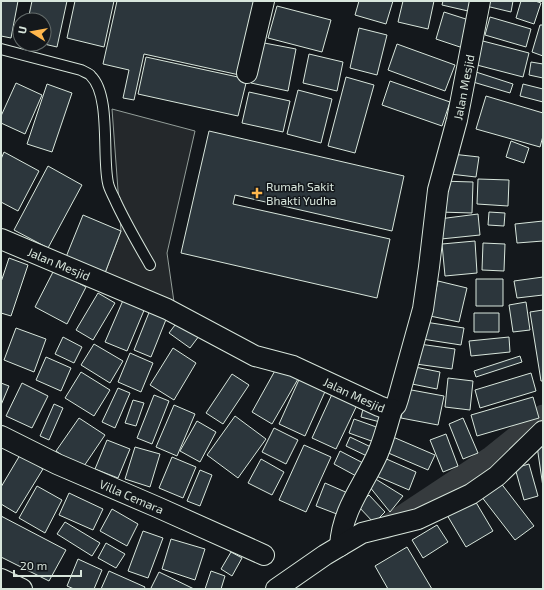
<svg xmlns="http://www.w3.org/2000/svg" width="544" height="590" font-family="'Exo 2',sans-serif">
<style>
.parking{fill:#24282b;stroke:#939e99}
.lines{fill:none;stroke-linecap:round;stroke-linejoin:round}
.canal{stroke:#363b3e;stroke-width:23}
.building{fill:#2c363c;stroke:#d8e6dc}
.service-casing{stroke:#d8e6dc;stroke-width:12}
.minor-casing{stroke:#d8e6dc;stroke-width:22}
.service{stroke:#14181c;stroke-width:10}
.minor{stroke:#14181c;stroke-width:20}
.poi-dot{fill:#ffb74d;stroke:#14181c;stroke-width:1.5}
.labels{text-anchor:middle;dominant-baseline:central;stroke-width:3;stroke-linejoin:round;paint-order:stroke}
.street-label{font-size:12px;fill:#d8e6dc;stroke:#14181c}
.poi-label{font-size:12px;fill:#d8e6dc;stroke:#14181c;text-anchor:start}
</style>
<rect width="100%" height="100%" fill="#14181c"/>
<path class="parking" d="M 112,109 L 195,131 L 167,253 L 174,302 L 105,273 L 121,231 Z"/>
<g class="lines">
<path class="canal" d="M 385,528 L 492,457 L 543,416"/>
</g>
<path class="building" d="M 1,1 L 18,1 L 11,38 L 1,36 Z
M 32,1 L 67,1 L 57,47 L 44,44 L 44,20 L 28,20 Z
M 75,1 L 114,1 L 104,47 L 67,38 Z
M 117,1 L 261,1 L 244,76 L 144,54 L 134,100 L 123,98 L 129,70 L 103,64 Z
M 359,1 L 393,1 L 386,24 L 355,15 Z
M 403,1 L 434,1 L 428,29 L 398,22 Z
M 443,1 L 470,1 L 468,11 L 442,5 Z
M 487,1 L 513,1 L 511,12 L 486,6 Z
M 521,1 L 535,1 L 541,3 L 534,24 L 516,18 Z
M 277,6 L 331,20 L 322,52 L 268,38 Z
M 444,12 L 472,21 L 463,48 L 436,39 Z
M 490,17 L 531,29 L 526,47 L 485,35 Z
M 540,25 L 543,25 L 543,56 L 532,52 Z
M 359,28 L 387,35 L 377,75 L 350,68 Z
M 479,40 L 529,53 L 523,77 L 473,64 Z
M 259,42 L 296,49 L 288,91 L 251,83 Z
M 397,44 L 455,65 L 445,91 L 388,70 Z
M 309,54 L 343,62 L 337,91 L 303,83 Z
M 146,57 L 247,79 L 238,116 L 138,94 Z
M 531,62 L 543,64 L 543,78 L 529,75 Z
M 476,72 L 513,84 L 510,93 L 473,82 Z
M 346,77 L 374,85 L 355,153 L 328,146 Z
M 390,81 L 450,102 L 442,126 L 382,105 Z
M 16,83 L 42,95 L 25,134 L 1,123 L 1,116 Z
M 47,84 L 72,93 L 52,152 L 27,144 Z
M 523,84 L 543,89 L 543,102 L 520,96 Z
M 298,90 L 332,99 L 321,143 L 287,134 Z
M 249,92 L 290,101 L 283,132 L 242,123 Z
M 486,96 L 543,113 L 543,136 L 540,147 L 476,129 Z
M 209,131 L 404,176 L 392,231 L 235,195 L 233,204 L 390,239 L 377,298 L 181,253 Z
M 511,141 L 529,148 L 524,163 L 506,157 Z
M 4,152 L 39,171 L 18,211 L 1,202 L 1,159 Z
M 452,154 L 479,157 L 476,177 L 450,174 Z
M 48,166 L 82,185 L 48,248 L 14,230 Z
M 478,179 L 509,180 L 508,206 L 477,204 Z
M 440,181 L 473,182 L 472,213 L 439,212 Z
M 489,212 L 505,213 L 504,226 L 488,225 Z
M 478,214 L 480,235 L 441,239 L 439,219 Z
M 83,215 L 121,231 L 105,273 L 66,257 Z
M 543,221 L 543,241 L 517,243 L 515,224 Z
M 475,241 L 477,273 L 445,276 L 442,244 Z
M 483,243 L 505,244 L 504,271 L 482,270 Z
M 9,258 L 28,265 L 11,316 L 1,313 L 1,282 Z
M 54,270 L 86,287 L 67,324 L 35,307 Z
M 543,277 L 543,295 L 517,298 L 514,281 Z
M 476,279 L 503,279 L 503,306 L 476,306 Z
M 438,281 L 467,288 L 459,322 L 430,316 Z
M 98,293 L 115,303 L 93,340 L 76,330 Z
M 124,298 L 145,308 L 127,351 L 105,342 Z
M 526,302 L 530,330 L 513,332 L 509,305 Z
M 150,310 L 167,317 L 151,357 L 134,350 Z
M 543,310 L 543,381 L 541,381 L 530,312 Z
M 474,313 L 499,313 L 499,332 L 474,332 Z
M 181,317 L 202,332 L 190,348 L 169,333 Z
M 425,322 L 464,328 L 461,345 L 422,339 Z
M 16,328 L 46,339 L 34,372 L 4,360 Z
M 63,337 L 82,347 L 74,363 L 55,354 Z
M 509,337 L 510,352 L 471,356 L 469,341 Z
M 94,344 L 123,361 L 110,383 L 81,365 Z
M 419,344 L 455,349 L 452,369 L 416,364 Z
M 173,348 L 196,363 L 174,400 L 150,385 Z
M 130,353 L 153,363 L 141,392 L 118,382 Z
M 520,356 L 522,362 L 476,377 L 474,371 Z
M 46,357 L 71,368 L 61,391 L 36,380 Z
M 277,367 L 298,379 L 272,424 L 252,412 Z
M 415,367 L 440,372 L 437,389 L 412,384 Z
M 81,372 L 110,390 L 94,416 L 65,398 Z
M 302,373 L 328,385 L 305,436 L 279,424 Z
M 531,373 L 536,391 L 480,408 L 475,390 Z
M 232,374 L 249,385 L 223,424 L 206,413 Z
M 448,378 L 473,381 L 470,410 L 445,407 Z
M 1,383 L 9,386 L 1,405 Z
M 22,383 L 48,396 L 32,428 L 6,416 Z
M 118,388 L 130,393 L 115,428 L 102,422 Z
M 406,389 L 444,396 L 438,425 L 401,418 Z
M 333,392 L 358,403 L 336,449 L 312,438 Z
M 154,395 L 169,401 L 152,444 L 137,438 Z
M 533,397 L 539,418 L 477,436 L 471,415 Z
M 133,400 L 144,403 L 136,426 L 125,423 Z
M 54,404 L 63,408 L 49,440 L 40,436 Z
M 174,405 L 195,414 L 177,456 L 156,447 Z
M 364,405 L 384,411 L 380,422 L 361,417 Z
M 235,416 L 266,439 L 238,478 L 207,455 Z
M 79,418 L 105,435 L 82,469 L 56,451 Z
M 463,418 L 478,453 L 463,459 L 449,424 Z
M 354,419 L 382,429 L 377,443 L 349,433 Z
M 197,421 L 216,432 L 200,462 L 180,451 Z
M 274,428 L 298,440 L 286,464 L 262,452 Z
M 446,434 L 458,466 L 443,472 L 430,440 Z
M 350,437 L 373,448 L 369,457 L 346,446 Z
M 393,437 L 435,455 L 428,470 L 386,452 Z
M 107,440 L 130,449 L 118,478 L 95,469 Z
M 304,445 L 331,457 L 306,512 L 279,500 Z
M 543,445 L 543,487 L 537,446 Z
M 135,447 L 160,454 L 150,487 L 125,479 Z
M 340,451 L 365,464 L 358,477 L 334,464 Z
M 20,455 L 43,469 L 16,513 L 1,504 L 1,487 Z
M 172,457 L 196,467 L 183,498 L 159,488 Z
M 382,457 L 416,472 L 409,490 L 374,475 Z
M 261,459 L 284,472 L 272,495 L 248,483 Z
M 529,464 L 538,496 L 524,500 L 515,468 Z
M 200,470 L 212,475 L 200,506 L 187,501 Z
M 374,478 L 403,496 L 390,512 L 369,486 Z
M 500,482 L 534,526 L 515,540 L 481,496 Z
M 325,483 L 350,494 L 342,516 L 316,506 Z
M 37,486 L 62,500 L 45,533 L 19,518 Z
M 69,493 L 103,509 L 93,530 L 59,515 Z
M 369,495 L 385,512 L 374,523 L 358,506 Z
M 474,499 L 493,531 L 466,547 L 447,515 Z
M 112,509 L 138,524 L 127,546 L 100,531 Z
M 1,516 L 66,550 L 49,581 L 1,557 Z
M 65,522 L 100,543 L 92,556 L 57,534 Z
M 437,525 L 448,542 L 423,558 L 412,540 Z
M 143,531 L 163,538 L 148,578 L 128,571 Z
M 171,539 L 205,549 L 195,580 L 162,569 Z
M 106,543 L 125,554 L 116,568 L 98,558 Z
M 407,547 L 432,589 L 388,589 L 375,566 Z
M 231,552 L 242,558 L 232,576 L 221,569 Z
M 78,559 L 102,570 L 94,589 L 74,589 L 67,586 Z
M 109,571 L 145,587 L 144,589 L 101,589 Z
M 211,571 L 225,576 L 221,589 L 205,589 Z
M 159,572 L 194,589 L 154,589 L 151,588 Z"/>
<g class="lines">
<defs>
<path id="service" d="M 1,49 L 81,70 C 84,72 89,73 91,76 C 111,95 102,157 108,183 C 109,189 113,195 115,200 C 125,222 138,244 150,265"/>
<g id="minor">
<path d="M 247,73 L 264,1"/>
<path id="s1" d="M 1,239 L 167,309 L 255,356 L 293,366 L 379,406 L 387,409 L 392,409 L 396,405 L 398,399 L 423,309 L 429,267 L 438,190 L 457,120 L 480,1"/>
<path id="s2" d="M 1,436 L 57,464 L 157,507 L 264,555"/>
<path d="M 340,546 C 342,509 364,485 378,453 C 384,439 388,423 392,409"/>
<path d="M 1,579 L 22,589"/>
<path d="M 276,589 L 325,555 L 362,533 L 418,519 L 471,494 L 497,476 L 543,431"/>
</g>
</defs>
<use href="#service" class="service-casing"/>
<use href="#minor" class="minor-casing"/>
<use href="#service" class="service"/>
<use href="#minor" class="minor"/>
</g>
<path class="poi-dot" d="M255 187h4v4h4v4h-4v4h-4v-4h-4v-4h4z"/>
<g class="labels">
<g class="street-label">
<text stroke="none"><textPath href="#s1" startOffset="759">Jalan Mesjid</textPath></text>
<text stroke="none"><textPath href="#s1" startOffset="63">Jalan Mesjid</textPath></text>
<text stroke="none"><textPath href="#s1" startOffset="387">Jalan Mesjid</textPath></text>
<text stroke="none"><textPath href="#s2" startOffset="144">Villa Cemara</textPath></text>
</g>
<g class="poi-label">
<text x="266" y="186">Rumah Sakit<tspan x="266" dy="14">Bhakti Yudha</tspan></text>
</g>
</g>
<rect width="544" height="590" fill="none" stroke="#d8e6dc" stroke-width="4"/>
<g transform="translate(32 32) rotate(281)"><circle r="19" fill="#14181c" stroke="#626a69"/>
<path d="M0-3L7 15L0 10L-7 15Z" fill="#ffb74d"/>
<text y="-6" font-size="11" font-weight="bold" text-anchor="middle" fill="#d8e6dc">U</text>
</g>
<path d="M14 570v6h67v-6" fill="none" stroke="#d8e6dc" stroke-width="2"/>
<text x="20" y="570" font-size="12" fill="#d8e6dc" stroke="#14181c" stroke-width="3" paint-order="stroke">20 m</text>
</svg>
